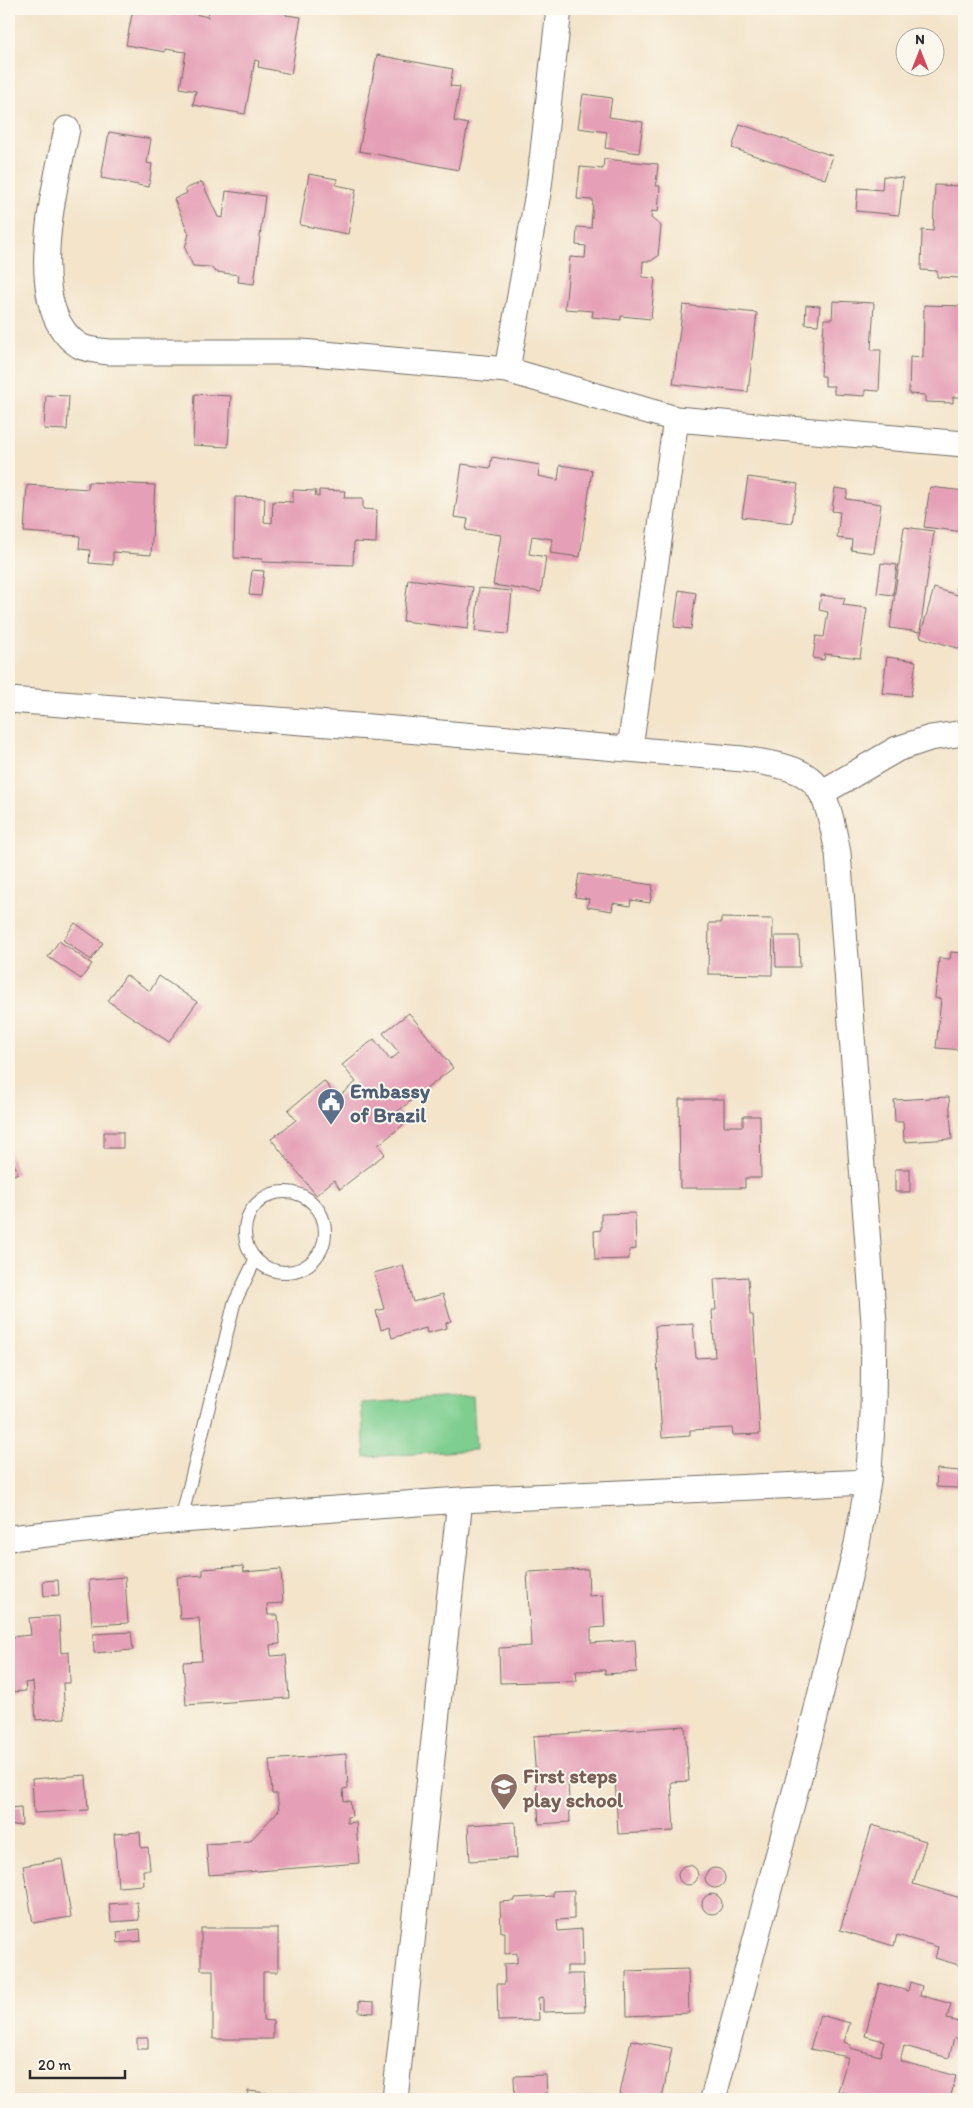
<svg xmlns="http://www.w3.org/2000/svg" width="973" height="2108" font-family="Itim,sans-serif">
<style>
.green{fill:#7dce90;stroke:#547c5e}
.building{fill:#e59fb6}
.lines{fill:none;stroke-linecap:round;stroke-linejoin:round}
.lane-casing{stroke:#716c63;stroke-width:14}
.street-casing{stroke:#716c63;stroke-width:27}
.lane{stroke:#fff;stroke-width:12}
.street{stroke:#fff;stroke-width:25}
.labels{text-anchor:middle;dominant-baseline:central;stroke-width:4;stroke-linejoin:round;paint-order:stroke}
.service-label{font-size:21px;font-weight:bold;fill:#4e5e75;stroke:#fbf7ec;text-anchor:start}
.education-label{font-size:21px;font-weight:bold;fill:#785e54;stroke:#fbf7ec;text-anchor:start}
</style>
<rect width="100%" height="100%" fill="#fbf7ec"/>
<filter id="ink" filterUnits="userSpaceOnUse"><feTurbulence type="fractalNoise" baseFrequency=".02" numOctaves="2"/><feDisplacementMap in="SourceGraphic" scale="10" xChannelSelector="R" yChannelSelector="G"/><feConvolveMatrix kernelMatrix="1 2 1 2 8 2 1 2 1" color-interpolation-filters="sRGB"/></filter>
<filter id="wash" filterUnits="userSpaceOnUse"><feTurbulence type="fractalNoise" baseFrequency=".0096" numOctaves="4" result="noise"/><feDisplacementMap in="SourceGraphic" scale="20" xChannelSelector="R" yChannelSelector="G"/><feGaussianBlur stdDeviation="1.12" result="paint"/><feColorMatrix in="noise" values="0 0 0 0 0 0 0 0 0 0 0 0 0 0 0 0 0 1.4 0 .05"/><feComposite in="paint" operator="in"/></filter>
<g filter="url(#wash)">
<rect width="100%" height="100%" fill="#f3e4ca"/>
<path class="green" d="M 473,1396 L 476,1450 L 365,1457 L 361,1403 Z"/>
<g id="blocks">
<path class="building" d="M 133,9 L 173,9 L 208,17 L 209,9 L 287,9 L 286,15 L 301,17 L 291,74 L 258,67 L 259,61 L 255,60 L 245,114 L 193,105 L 196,91 L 180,88 L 186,52 L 165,49 L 165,52 L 126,45 Z
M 377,55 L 453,69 L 450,86 L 460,87 L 454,121 L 468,124 L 459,170 L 359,151 Z
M 583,94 L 612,98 L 609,117 L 643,122 L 639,153 L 605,148 L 607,132 L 578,128 Z
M 740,124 L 833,156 L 825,179 L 732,148 Z
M 109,132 L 151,139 L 147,163 L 152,164 L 149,187 L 101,178 Z
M 604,159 L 658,164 L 656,186 L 660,186 L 658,212 L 652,211 L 651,218 L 661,226 L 658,256 L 651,261 L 643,261 L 642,277 L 655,278 L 651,319 L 621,316 L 621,320 L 592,317 L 593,311 L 565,309 L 570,257 L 585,258 L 586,246 L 576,245 L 577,227 L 591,228 L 593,200 L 577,199 L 580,167 L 603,169 Z
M 309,174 L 337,179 L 336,185 L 356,189 L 348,234 L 300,225 Z
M 883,176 L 903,178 L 899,215 L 856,211 L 858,188 L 882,190 Z
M 202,182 L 218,217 L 223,218 L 226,191 L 265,196 L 254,284 L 238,282 L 239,275 L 216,272 L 210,267 L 193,266 L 185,248 L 189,234 L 174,199 L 187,193 L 185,189 Z
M 935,185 L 964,186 L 963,278 L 937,277 L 937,271 L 921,270 L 922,230 L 933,231 Z
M 833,301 L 874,303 L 871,350 L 881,350 L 879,391 L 865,390 L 865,396 L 834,394 L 834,386 L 825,386 L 825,376 L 821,376 L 824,319 L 832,319 Z
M 683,305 L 757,313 L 748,392 L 673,384 Z
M 806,305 L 820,306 L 818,325 L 805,324 Z
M 924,305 L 964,306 L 964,388 L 963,397 L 953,397 L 953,403 L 925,402 L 925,395 L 909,394 L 910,357 L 923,358 Z
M 195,394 L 231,396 L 228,447 L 193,445 Z
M 46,395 L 69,396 L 67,430 L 44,429 Z
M 492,457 L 540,465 L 538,476 L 558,480 L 560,465 L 592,470 L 580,557 L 550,553 L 552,539 L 532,536 L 529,554 L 546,557 L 541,592 L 493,585 L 501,535 L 466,530 L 468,519 L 454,517 L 462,464 L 490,468 Z
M 748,477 L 798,484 L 792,523 L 742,517 Z
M 88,482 L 155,485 L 151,555 L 113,552 L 113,565 L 89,563 L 90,550 L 79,549 L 80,536 L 24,532 L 27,485 L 88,489 Z
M 930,487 L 964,491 L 964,532 L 924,527 Z
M 835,488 L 848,490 L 846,499 L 881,504 L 874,553 L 851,550 L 852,540 L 837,538 L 840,512 L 832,511 Z
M 293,490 L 316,491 L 315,496 L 319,497 L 319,490 L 345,491 L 344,498 L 363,498 L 363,509 L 377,510 L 376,543 L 354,542 L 353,565 L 262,562 L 263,559 L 234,558 L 235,497 L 265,498 L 264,522 L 272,523 L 273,501 L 293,502 Z
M 904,527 L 934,531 L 920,632 L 890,628 Z
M 881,563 L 897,565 L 893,595 L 877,593 Z
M 964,563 L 964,592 L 956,589 Z
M 252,570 L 264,571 L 261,596 L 249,595 Z
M 408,579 L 473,587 L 468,629 L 403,621 Z
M 479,588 L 512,591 L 508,634 L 475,631 Z
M 934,588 L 964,597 L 964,650 L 920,637 Z
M 679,590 L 696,593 L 691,629 L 674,627 Z
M 821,595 L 845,598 L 843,605 L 867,608 L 860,658 L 825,654 L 824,660 L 813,658 L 816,636 L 824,637 L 828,612 L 819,610 Z
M 887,657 L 916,661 L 911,696 L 882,693 Z
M 579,874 L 653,885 L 650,903 L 631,900 L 630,906 L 613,903 L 612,911 L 587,907 L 589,899 L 575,897 Z
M 721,918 L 773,919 L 772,975 L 708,974 L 709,923 L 721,923 Z
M 75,923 L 103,943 L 91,960 L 63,940 Z
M 775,936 L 799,936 L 800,967 L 776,967 Z
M 59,941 L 92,964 L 81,979 L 48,957 Z
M 951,952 L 964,953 L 964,1050 L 936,1048 L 941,999 L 935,998 L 939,958 L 950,959 Z
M 126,975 L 150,991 L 159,976 L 197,1002 L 169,1042 L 108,1001 Z
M 409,1013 L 453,1068 L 398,1111 L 407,1122 L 378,1145 L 385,1154 L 340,1189 L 334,1180 L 316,1195 L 271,1139 L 296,1120 L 288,1110 L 324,1081 L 337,1098 L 356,1082 L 342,1065 L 374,1039 L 390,1060 L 399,1053 L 383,1033 Z
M 949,1097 L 952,1139 L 904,1142 L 903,1122 L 895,1122 L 894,1100 Z
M 679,1099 L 724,1099 L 724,1126 L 743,1126 L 743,1116 L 760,1116 L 761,1178 L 745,1178 L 745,1188 L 680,1188 Z
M 104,1132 L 123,1132 L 123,1148 L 104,1148 Z
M 9,1152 L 18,1173 L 9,1177 Z
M 895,1169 L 910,1169 L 910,1192 L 895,1192 Z
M 635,1213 L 636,1249 L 629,1250 L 629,1259 L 595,1260 L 594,1231 L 601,1230 L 601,1214 Z
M 403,1265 L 413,1302 L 443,1294 L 451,1321 L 446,1323 L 447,1328 L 427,1333 L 426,1328 L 392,1338 L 389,1327 L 381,1330 L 376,1311 L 384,1309 L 374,1273 Z
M 748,1277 L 750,1315 L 753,1315 L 760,1434 L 733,1435 L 732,1428 L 690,1430 L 690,1436 L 662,1438 L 655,1326 L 693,1324 L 696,1358 L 715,1357 L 712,1310 L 716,1310 L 714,1279 Z
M 937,1469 L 960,1471 L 958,1488 L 936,1487 Z
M 243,1566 L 244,1572 L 281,1569 L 283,1603 L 267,1604 L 268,1615 L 278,1615 L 280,1644 L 270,1645 L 271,1656 L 286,1655 L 289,1698 L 186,1705 L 183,1662 L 202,1661 L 199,1618 L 180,1619 L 177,1577 L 203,1575 L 203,1569 Z
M 588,1569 L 589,1596 L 603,1595 L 605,1627 L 591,1628 L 591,1643 L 635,1640 L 637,1672 L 605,1674 L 605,1670 L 576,1671 L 577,1681 L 500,1683 L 499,1648 L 531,1646 L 527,1572 Z
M 125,1577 L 128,1623 L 92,1625 L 89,1580 Z
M 58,1580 L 59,1595 L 44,1596 L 43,1581 Z
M 59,1616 L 61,1653 L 69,1652 L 70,1683 L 63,1683 L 65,1718 L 36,1720 L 33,1682 L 25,1683 L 26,1691 L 9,1692 L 9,1637 L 31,1635 L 29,1618 Z
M 131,1632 L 133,1650 L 94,1653 L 93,1634 Z
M 685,1726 L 689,1781 L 671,1782 L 674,1831 L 618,1834 L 615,1777 L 568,1780 L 570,1822 L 539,1824 L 533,1736 Z
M 346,1754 L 348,1788 L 343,1789 L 344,1801 L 350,1801 L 352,1816 L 347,1817 L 347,1823 L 356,1822 L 359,1863 L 209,1875 L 206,1844 L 250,1841 L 279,1810 L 277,1794 L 272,1794 L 269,1760 Z
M 86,1775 L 88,1810 L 34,1813 L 32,1779 Z
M 21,1807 L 22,1825 L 9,1826 L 9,1808 Z
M 515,1822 L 517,1858 L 470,1861 L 468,1825 Z
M 872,1825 L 926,1841 L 913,1884 L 964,1899 L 964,1957 L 962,1966 L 935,1958 L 938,1947 L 897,1935 L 894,1946 L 840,1930 Z
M 140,1832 L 141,1848 L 148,1847 L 150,1870 L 143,1870 L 144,1885 L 118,1887 L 114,1834 Z
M 62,1859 L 71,1917 L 33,1923 L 23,1866 Z
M678 1875a10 10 0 1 1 20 0a10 10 0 1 1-20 0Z
M705 1878a10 10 0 1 1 20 0a10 10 0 1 1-20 0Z
M 574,1890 L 574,1919 L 557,1920 L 558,1931 L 582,1929 L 583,1966 L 567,1966 L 567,1974 L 583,1974 L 585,2011 L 543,2012 L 543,1997 L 538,1998 L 539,2020 L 498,2021 L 497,1984 L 505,1984 L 504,1964 L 517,1963 L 517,1953 L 505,1954 L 505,1932 L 501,1932 L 500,1902 L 515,1901 L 515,1898 L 553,1896 L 553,1891 Z
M702 1904a10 10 0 1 1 20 0a10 10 0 1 1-20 0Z
M 137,1902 L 139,1920 L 111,1922 L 109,1904 Z
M 201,1928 L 278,1928 L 278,1972 L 263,1972 L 263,2020 L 273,2021 L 273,2039 L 213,2039 L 213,1970 L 201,1970 Z
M 140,1929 L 141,1941 L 118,1943 L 117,1932 Z
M 688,1969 L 689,2013 L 627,2016 L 626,1971 Z
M 910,1982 L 922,1986 L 920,1995 L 951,2004 L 947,2019 L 964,2023 L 964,2041 L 954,2038 L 949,2058 L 904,2046 L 900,2061 L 956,2076 L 950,2099 L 867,2099 L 838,2091 L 848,2057 L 810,2049 L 820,2015 L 850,2023 L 844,2042 L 851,2045 L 850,2048 L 880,2056 L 884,2041 L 865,2036 L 879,1983 L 908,1991 Z
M 359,2001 L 374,2002 L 374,2013 L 359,2012 Z
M 137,2038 L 148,2038 L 148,2049 L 137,2049 Z
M 631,2040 L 672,2048 L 662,2099 L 619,2099 Z
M 546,2075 L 547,2099 L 515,2099 L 514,2076 Z
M 248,2091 L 298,2096 L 298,2099 L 247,2099 Z"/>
</g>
</g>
<g filter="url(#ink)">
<use href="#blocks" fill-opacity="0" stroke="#716c63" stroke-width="1"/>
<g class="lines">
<defs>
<path id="lane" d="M245 1232a40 40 0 1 1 80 0a40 40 0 1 1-80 0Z
M 181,1520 L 234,1304 L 255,1260"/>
<path id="street" d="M 67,129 C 56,183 21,310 80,346 C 87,350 101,351 109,352 L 301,352 L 507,370 L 676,419 L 964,444
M 507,370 L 539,187 L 559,9
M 9,700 L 383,728 L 743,759 C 819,770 824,779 838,853 L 874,1323 L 873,1414 L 868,1482 L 857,1544 L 814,1721 L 713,2099
M 630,748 L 676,419
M 823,792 L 897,749 L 930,738 L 964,733
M 9,1538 L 181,1520 L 460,1500 L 868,1482
M 395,2099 L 460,1500"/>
</defs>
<use href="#lane" class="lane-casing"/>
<use href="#street" class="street-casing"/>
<use href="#lane" class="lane"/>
<use href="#street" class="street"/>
</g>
</g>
<defs>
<symbol id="civic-pin" viewBox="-11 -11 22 30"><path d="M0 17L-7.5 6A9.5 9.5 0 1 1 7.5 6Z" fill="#5c6f8a" stroke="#fbf7ec"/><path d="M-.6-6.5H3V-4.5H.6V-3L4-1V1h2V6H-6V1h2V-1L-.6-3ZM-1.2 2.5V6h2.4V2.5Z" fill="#fff"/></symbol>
<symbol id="school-pin" viewBox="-11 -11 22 30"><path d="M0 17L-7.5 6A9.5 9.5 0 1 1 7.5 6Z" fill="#8d6e63" stroke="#fbf7ec"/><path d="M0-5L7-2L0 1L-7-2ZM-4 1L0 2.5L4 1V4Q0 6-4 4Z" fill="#fff"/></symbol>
</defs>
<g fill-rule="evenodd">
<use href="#civic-pin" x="315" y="1086" width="32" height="43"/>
<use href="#school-pin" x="488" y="1771" width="32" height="43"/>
</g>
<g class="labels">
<g class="service-label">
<text x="350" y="1090">Embassy<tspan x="350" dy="24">of Brazil</tspan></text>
</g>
<g class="education-label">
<text x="523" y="1775">First steps<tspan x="523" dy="24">play school</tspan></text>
</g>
</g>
<rect width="973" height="2108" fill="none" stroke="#fbf7ec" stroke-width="30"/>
<g transform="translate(920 52)"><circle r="24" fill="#fbf7ec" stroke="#a8a59f"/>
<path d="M0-4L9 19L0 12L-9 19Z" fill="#d1495b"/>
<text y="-8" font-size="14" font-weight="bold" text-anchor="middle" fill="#2b2b2b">N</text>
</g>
<path d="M30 2070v8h95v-8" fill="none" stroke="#2b2b2b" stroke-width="2.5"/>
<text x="38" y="2070" font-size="15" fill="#2b2b2b" stroke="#fbf7ec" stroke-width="4" paint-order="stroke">20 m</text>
</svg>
